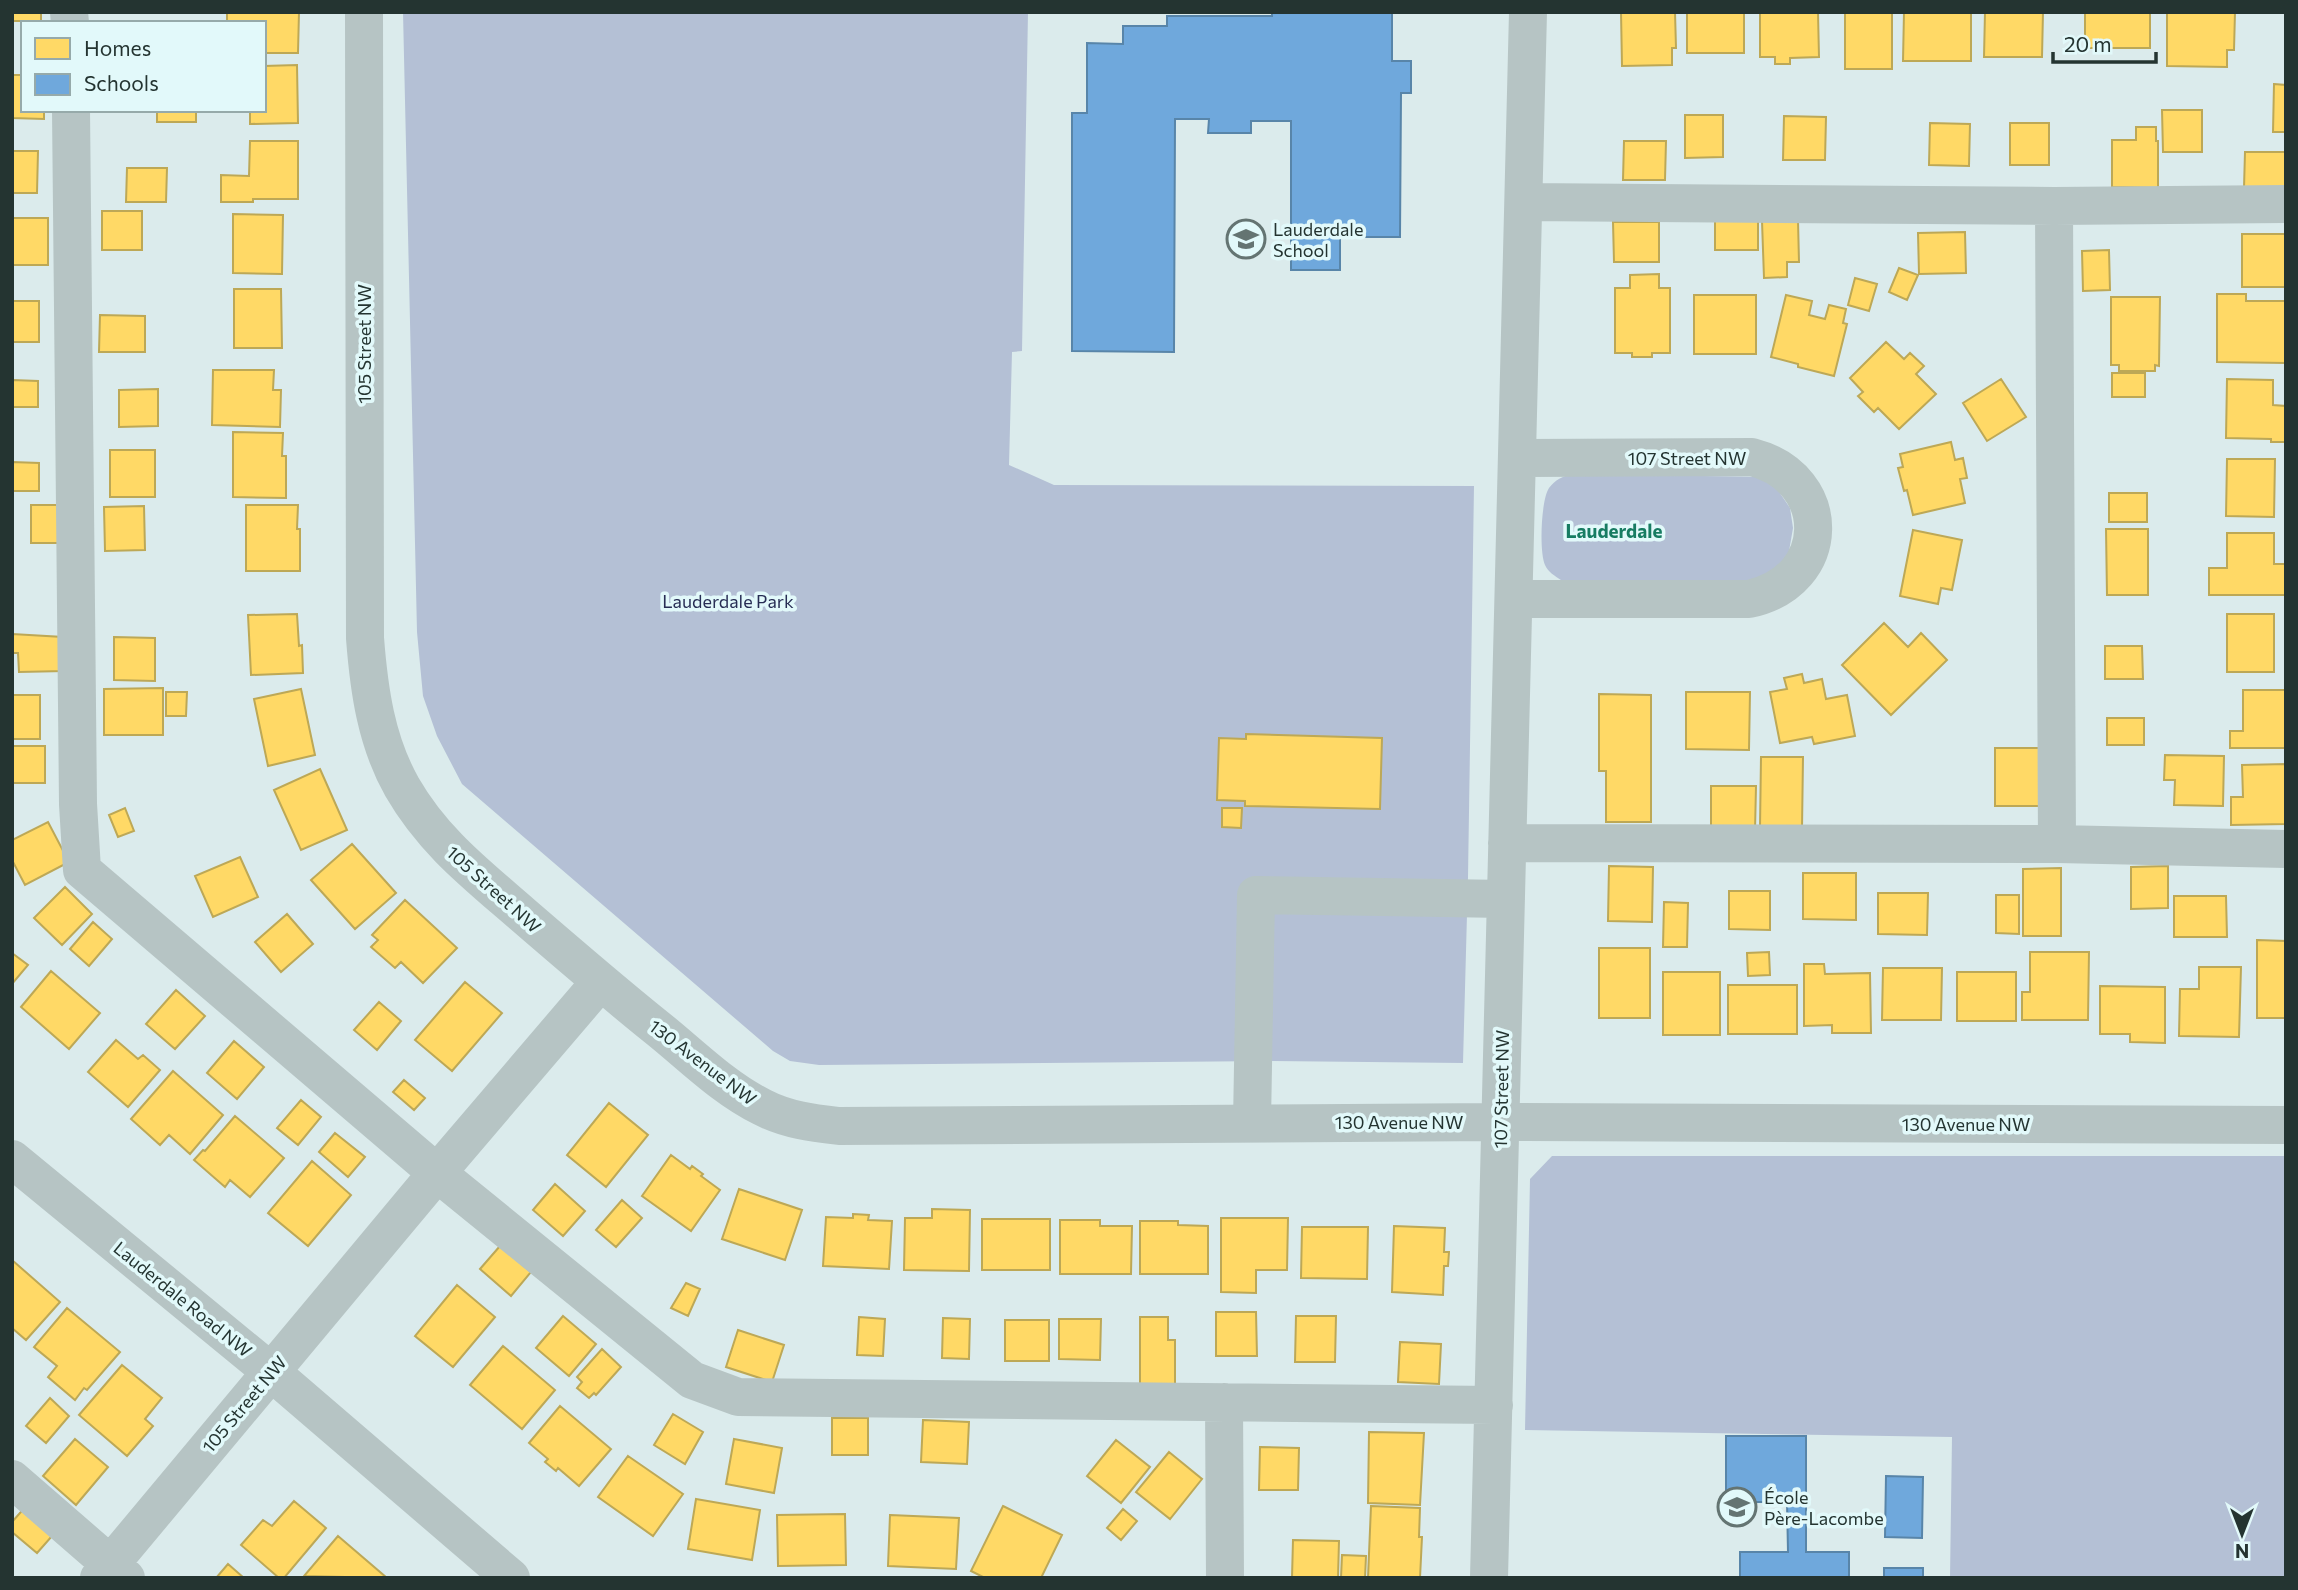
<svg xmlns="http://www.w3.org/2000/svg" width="2298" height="1590" font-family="Commissioner,sans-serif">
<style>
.green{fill:#b4c0d5}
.homes{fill:#ffd966;stroke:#bda856;stroke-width:2}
.schools{fill:#6fa8dc;stroke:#5885a9;stroke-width:2}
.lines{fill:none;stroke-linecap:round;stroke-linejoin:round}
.minor{stroke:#b6c4c4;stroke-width:38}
.labels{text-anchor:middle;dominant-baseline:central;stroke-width:7;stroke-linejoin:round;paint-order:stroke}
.poi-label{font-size:18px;fill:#243431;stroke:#e2f9fa;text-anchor:start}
.street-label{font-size:18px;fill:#243431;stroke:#e2f9fa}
.park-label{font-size:18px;fill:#272d54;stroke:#e2f9fa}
.neighbourhood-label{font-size:19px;font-weight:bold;fill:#177c62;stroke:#e2f9fa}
</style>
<rect width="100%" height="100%" fill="#dbebec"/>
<path class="green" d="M 403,12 L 1028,12 L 1022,351 L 1012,352 L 1009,465 L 1054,485 L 1474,486 L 1468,877 L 1463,1063 L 1272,1061 L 819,1065 L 790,1061 L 773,1051 L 462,784 L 437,736 L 423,696 L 417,632 Z
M 1572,474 L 1769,477 L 1790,508 L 1793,528 L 1788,557 L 1761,582 L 1561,580 C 1555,576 1548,572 1545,565 C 1539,552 1541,500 1549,488 C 1555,480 1563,476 1572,474 Z
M 1552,1156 L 2286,1156 L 2286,1578 L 1950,1578 L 1952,1437 L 1525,1430 L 1530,1179 Z"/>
<path class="homes" d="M 12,12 L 41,12 L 41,21 L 12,21 Z
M 227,12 L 299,12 L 298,53 L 264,53 L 264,23 L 227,23 Z
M 1621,12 L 1675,12 L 1676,48 L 1672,48 L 1672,65 L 1622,66 Z
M 1687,12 L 1744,12 L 1744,53 L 1687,53 Z
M 1760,12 L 1818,12 L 1819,57 L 1790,58 L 1790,64 L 1775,64 L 1775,57 L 1760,57 Z
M 1845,12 L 1892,12 L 1892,69 L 1845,69 Z
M 1904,12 L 1971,12 L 1971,61 L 1903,61 Z
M 1985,12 L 2043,12 L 2042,57 L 1984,57 Z
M 2085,12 L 2150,12 L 2150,48 L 2085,48 Z
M 2167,12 L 2235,12 L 2234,50 L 2227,50 L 2227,67 L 2167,66 Z
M 297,65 L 298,123 L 250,124 L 250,110 L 264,110 L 264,66 Z
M 12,75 L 23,75 L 23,110 L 44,110 L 44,119 L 12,118 Z
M 2274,84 L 2286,85 L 2286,132 L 2273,132 Z
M 157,110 L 196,110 L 196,122 L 157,122 Z
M 2162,110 L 2202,110 L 2202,152 L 2163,152 Z
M 1685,115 L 1723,115 L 1723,157 L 1685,158 Z
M 1784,116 L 1826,117 L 1825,160 L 1783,160 Z
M 1930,123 L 1970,124 L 1969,166 L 1929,165 Z
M 2010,123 L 2049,123 L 2049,165 L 2010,165 Z
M 2136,127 L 2156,127 L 2156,141 L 2158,141 L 2158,188 L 2112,187 L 2112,140 L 2136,140 Z
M 250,141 L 298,141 L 298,199 L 253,199 L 253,202 L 221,202 L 221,175 L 249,176 Z
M 1624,141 L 1666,141 L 1665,180 L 1623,180 Z
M 12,151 L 38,151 L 37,193 L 12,193 Z
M 2245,152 L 2286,152 L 2286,189 L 2244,188 Z
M 127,168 L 167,168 L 166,202 L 126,202 Z
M 102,211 L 142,211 L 142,250 L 102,250 Z
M 233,214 L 283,215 L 282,274 L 233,273 Z
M 12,218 L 48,218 L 48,265 L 12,265 Z
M 1715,220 L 1758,221 L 1758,250 L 1715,250 Z
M 1798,220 L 1799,262 L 1787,262 L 1787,277 L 1764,278 L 1762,221 Z
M 1613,222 L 1659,222 L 1659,262 L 1614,262 Z
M 1965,232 L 1966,273 L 1919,274 L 1918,233 Z
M 2242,234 L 2286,234 L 2286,287 L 2242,287 Z
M 2109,250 L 2110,290 L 2083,291 L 2082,251 Z
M 1899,268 L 1918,275 L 1907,300 L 1889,292 Z
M 1659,274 L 1659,288 L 1670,288 L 1670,353 L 1652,353 L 1652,357 L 1632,357 L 1632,353 L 1615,353 L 1615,288 L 1630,288 L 1630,275 Z
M 1855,278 L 1877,284 L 1869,311 L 1848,305 Z
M 234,289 L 281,289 L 282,348 L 234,348 Z
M 2217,294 L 2246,294 L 2246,301 L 2286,301 L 2286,363 L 2217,362 Z
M 1694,295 L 1756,295 L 1756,354 L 1694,354 Z
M 1786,295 L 1812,301 L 1809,315 L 1825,319 L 1829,305 L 1846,309 L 1843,323 L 1847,324 L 1834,376 L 1798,367 L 1798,364 L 1771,357 Z
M 2111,297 L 2160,297 L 2159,366 L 2155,365 L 2155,371 L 2119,371 L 2119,365 L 2111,365 Z
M 12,301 L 39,301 L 39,342 L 12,342 Z
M 100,315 L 145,316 L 145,352 L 99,352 Z
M 1886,342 L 1904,359 L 1910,353 L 1924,366 L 1916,374 L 1936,394 L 1899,429 L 1878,408 L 1874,412 L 1858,396 L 1863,392 L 1850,378 Z
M 213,370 L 274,370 L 273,390 L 281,390 L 280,427 L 212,425 Z
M 2112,373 L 2145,373 L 2145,397 L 2112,397 Z
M 2001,379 L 2026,417 L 1987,441 L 1963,403 Z
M 2227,379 L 2273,380 L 2273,405 L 2286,406 L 2286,442 L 2271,442 L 2271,439 L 2226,438 Z
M 12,380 L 38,381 L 38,407 L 12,407 Z
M 158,389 L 158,426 L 119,427 L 119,390 Z
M 233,432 L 283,433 L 282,456 L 286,456 L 286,498 L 233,497 Z
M 1951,442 L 1955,460 L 1963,458 L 1967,478 L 1960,479 L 1965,503 L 1913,515 L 1907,490 L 1904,491 L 1898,468 L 1903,467 L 1900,454 Z
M 110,450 L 155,450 L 155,497 L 110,497 Z
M 2227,459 L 2275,459 L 2274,517 L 2226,516 Z
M 12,462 L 39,463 L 39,491 L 12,491 Z
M 2109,493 L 2147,493 L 2147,522 L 2109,522 Z
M 31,505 L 63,505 L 68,543 L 31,543 Z
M 246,505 L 298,505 L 297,529 L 300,529 L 300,571 L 246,571 Z
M 144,506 L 145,550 L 105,551 L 104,507 Z
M 2106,529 L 2148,529 L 2148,595 L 2107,595 Z
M 1913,530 L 1962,540 L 1952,590 L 1941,588 L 1938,604 L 1900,596 Z
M 2227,533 L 2274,533 L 2274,564 L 2286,564 L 2286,595 L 2209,595 L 2209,568 L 2227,568 Z
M 297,614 L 299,646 L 302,645 L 303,673 L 251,675 L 248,615 Z
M 2227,614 L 2274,614 L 2274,672 L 2227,672 Z
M 1884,623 L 1908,647 L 1921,633 L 1947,660 L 1891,715 L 1842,665 Z
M 12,634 L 63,637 L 64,671 L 19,672 L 18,653 L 12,653 Z
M 114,637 L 155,638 L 155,681 L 114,680 Z
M 2105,646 L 2142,646 L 2143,679 L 2105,679 Z
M 1802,674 L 1804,683 L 1822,679 L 1826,699 L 1847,695 L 1855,736 L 1814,744 L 1812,737 L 1780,743 L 1770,692 L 1787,689 L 1784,678 Z
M 163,688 L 163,735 L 104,735 L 104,689 Z
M 301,689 L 315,755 L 268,766 L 254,699 Z
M 2243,690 L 2286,690 L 2286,748 L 2230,748 L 2230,731 L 2243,731 Z
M 166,692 L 187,692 L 186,716 L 166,716 Z
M 1686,692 L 1750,692 L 1749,750 L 1686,749 Z
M 1599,694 L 1651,695 L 1651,822 L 1606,822 L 1606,771 L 1599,771 Z
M 12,695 L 40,695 L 40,739 L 12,739 Z
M 2107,718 L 2144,718 L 2144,745 L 2107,745 Z
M 1246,734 L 1382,738 L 1380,809 L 1245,806 L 1245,801 L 1217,800 L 1219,738 L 1246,739 Z
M 12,746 L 45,746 L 45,783 L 12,783 Z
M 1995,748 L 2044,748 L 2044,806 L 1995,806 Z
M 2165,755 L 2224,756 L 2223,806 L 2174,805 L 2175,780 L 2164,780 Z
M 1761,757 L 1803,757 L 1802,829 L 1760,828 Z
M 2286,764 L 2286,824 L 2231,825 L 2231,797 L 2243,797 L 2242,765 Z
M 320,769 L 347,830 L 301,850 L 274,790 Z
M 1711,786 L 1756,786 L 1755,831 L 1711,831 Z
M 125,808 L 134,831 L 118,837 L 109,815 Z
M 1222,808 L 1242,808 L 1241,828 L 1222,827 Z
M 48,822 L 69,862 L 25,885 L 12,860 L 12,840 Z
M 352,844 L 396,893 L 355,929 L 311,880 Z
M 240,857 L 258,897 L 213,917 L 195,876 Z
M 1609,866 L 1653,867 L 1652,922 L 1608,921 Z
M 2168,866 L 2168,908 L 2131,909 L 2131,867 Z
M 2061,868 L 2061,936 L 2023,936 L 2023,869 Z
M 1803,873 L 1856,873 L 1856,920 L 1803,919 Z
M 65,887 L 92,914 L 62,945 L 34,918 Z
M 1729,891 L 1770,891 L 1770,930 L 1729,929 Z
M 1878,893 L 1928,893 L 1927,935 L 1878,934 Z
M 1996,895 L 2019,895 L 2019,934 L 1996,933 Z
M 2174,896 L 2226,896 L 2227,937 L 2174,937 Z
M 405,900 L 457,948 L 423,983 L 401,962 L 395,968 L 371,947 L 378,940 L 372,935 Z
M 1664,902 L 1688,903 L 1687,947 L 1663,947 Z
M 287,914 L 313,944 L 281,972 L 255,942 Z
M 93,922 L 112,939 L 89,966 L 70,949 Z
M 2257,940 L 2286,941 L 2286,1018 L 2257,1018 Z
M 1599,948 L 1650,948 L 1650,1018 L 1599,1018 Z
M 1769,952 L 1770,975 L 1748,976 L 1747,953 Z
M 2030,952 L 2089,952 L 2088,1020 L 2022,1020 L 2022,992 L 2030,992 Z
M 12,953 L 28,965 L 12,984 Z
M 1804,964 L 1824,964 L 1825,974 L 1870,973 L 1871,1033 L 1832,1033 L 1832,1025 L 1804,1026 Z
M 2199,967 L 2241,967 L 2239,1037 L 2179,1036 L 2180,989 L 2199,989 Z
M 1883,968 L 1942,968 L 1941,1020 L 1882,1020 Z
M 51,971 L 100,1013 L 69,1049 L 21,1007 Z
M 1663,972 L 1720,972 L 1720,1035 L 1663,1035 Z
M 1957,972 L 2016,972 L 2016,1021 L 1957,1021 Z
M 465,982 L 502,1013 L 452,1071 L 415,1040 Z
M 1728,985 L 1797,985 L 1797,1034 L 1728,1034 Z
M 2100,986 L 2165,987 L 2165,1043 L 2130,1042 L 2130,1034 L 2100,1034 Z
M 176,990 L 205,1016 L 175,1049 L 146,1024 Z
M 379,1002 L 401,1021 L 377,1050 L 354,1030 Z
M 116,1040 L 138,1059 L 143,1055 L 160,1070 L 128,1107 L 88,1072 Z
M 234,1041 L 264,1067 L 237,1099 L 207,1073 Z
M 173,1071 L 223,1115 L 190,1154 L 169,1135 L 160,1145 L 131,1119 Z
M 404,1080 L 425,1098 L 414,1110 L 393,1092 Z
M 301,1100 L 321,1117 L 298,1145 L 277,1128 Z
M 609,1103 L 648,1135 L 606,1187 L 567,1155 Z
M 235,1116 L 284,1158 L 250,1197 L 230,1180 L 225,1187 L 194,1160 L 203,1150 L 205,1151 Z
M 335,1133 L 365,1157 L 348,1177 L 319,1152 Z
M 671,1155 L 690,1169 L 692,1166 L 703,1174 L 701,1176 L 720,1190 L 691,1231 L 642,1196 Z
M 312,1161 L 351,1195 L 308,1246 L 268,1213 Z
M 555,1184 L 585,1211 L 563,1236 L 533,1210 Z
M 739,1189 L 802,1210 L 785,1260 L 722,1239 Z
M 622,1200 L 642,1218 L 616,1247 L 596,1230 Z
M 932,1209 L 970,1210 L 969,1271 L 904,1270 L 905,1218 L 932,1218 Z
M 853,1214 L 869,1215 L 868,1220 L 892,1221 L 889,1269 L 823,1266 L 826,1217 L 853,1218 Z
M 1221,1218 L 1288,1218 L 1287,1270 L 1256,1270 L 1256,1293 L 1221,1292 Z
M 982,1219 L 1050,1219 L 1050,1270 L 982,1270 Z
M 1060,1220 L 1100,1220 L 1100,1226 L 1132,1226 L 1131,1274 L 1060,1274 Z
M 1140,1221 L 1178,1221 L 1178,1225 L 1208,1226 L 1208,1274 L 1140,1274 Z
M 1394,1226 L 1445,1228 L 1444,1252 L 1449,1252 L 1448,1266 L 1444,1266 L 1443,1295 L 1392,1292 Z
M 1302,1227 L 1368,1227 L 1367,1279 L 1301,1278 Z
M 500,1246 L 531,1272 L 511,1296 L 480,1269 Z
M 12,1260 L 60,1302 L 26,1340 L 12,1328 Z
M 686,1283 L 700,1289 L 688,1316 L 671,1308 Z
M 457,1285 L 495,1317 L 453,1367 L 415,1336 Z
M 67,1308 L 120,1352 L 87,1390 L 84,1388 L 75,1400 L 48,1377 L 57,1366 L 34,1347 Z
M 1216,1312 L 1256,1312 L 1257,1356 L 1216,1356 Z
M 563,1316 L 596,1344 L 569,1376 L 536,1348 Z
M 1296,1316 L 1336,1316 L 1335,1362 L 1295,1362 Z
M 859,1317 L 885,1319 L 883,1356 L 857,1355 Z
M 1140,1317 L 1168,1317 L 1168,1340 L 1175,1340 L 1175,1384 L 1140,1384 Z
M 943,1318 L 970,1319 L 969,1359 L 942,1358 Z
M 1059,1319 L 1101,1319 L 1100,1360 L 1059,1359 Z
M 1005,1320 L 1049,1320 L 1049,1361 L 1005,1361 Z
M 738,1330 L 784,1345 L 772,1382 L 726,1367 Z
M 1400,1342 L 1441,1344 L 1439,1384 L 1398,1382 Z
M 503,1346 L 555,1390 L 522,1429 L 470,1385 Z
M 602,1349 L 621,1367 L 596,1395 L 594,1393 L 589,1398 L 577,1388 L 582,1382 L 577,1377 Z
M 122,1365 L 162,1398 L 145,1419 L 153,1426 L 127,1456 L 79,1415 Z
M 50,1398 L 69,1416 L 46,1443 L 26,1426 Z
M 560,1406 L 611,1449 L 579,1486 L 558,1468 L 556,1471 L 545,1462 L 548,1459 L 529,1443 Z
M 673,1414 L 703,1432 L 685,1464 L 654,1445 Z
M 832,1418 L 868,1418 L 868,1455 L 832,1455 Z
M 923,1420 L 969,1422 L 967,1464 L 921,1462 Z
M 1369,1432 L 1424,1433 L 1420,1505 L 1368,1503 Z
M 75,1439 L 108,1467 L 76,1505 L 43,1476 Z
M 734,1439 L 782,1448 L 774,1493 L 726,1484 Z
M 1116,1440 L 1150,1467 L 1121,1503 L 1087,1476 Z
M 1260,1447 L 1299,1448 L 1298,1490 L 1259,1490 Z
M 1169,1452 L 1202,1479 L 1170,1519 L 1136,1492 Z
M 628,1456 L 683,1494 L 653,1536 L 598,1497 Z
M 696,1499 L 760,1510 L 752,1560 L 688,1549 Z
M 294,1501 L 326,1528 L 284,1578 L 279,1578 L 241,1545 L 263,1520 L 272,1526 Z
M 27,1505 L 60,1527 L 37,1553 L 12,1532 L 12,1522 Z
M 1003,1506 L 1062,1535 L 1041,1578 L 985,1578 L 971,1571 Z
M 1371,1506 L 1420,1508 L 1419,1537 L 1422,1537 L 1420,1578 L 1368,1578 Z
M 1123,1509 L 1137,1521 L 1121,1540 L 1107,1528 Z
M 845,1514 L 846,1565 L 778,1566 L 777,1515 Z
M 890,1515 L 959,1518 L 956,1569 L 888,1566 Z
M 338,1536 L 387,1578 L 304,1576 Z
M 1293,1540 L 1339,1541 L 1338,1578 L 1292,1578 Z
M 1342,1555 L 1366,1556 L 1365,1578 L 1341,1578 Z
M 228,1564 L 244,1578 L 216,1578 Z"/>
<path class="schools" d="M 1272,12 L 1392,12 L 1392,61 L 1411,61 L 1411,93 L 1401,93 L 1400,237 L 1340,237 L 1340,270 L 1291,270 L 1291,121 L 1251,121 L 1251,133 L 1208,133 L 1209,119 L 1175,119 L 1174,352 L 1072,351 L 1072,113 L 1087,113 L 1087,43 L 1123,44 L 1123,26 L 1167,26 L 1167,16 L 1272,16 Z
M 1726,1436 L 1806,1436 L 1806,1552 L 1849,1552 L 1849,1578 L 1740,1578 L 1740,1552 L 1788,1552 L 1787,1502 L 1726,1502 Z
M 1886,1476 L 1923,1477 L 1922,1538 L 1885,1537 Z
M 1884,1568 L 1923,1568 L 1923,1578 L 1884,1578 Z"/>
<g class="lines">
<path class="minor" d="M 69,12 L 70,23
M 364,12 L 365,638 C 369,690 376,741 402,787 C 433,841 476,874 522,914 C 566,952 610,990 656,1027 C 690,1054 723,1088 762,1107 C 787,1120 813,1123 839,1126 L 1499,1122 L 2286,1125
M 71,110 L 78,804 L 82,870 L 437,1173 L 692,1380 L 738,1397 L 1494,1405
M 1525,202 L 2054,206 L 2286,204
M 2054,206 L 2057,844
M 1515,599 L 1749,599 C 1833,581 1835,479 1752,457 L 1517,458
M 1507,843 L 2057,844 L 2286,849
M 1252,1123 L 1256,895 L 1506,899
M 12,1159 L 270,1371 L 511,1578
M 1224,1402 L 1225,1578
M 12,1479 L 126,1578
M 99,1578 L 437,1173 L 600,982
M 1489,1578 L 1528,12"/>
</g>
<defs>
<symbol id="school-ring" viewBox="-11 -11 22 22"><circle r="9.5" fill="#e2f9fa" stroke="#647472" stroke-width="1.5"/><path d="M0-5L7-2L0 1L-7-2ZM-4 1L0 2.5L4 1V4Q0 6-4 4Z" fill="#647472"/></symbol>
</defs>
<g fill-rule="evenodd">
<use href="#school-ring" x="1224" y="217" width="44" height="44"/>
<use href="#school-ring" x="1715" y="1485" width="44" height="44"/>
</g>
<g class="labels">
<g class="poi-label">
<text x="1273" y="229">Lauderdale<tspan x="1273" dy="21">School</tspan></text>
<text x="1764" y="1497">École<tspan x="1764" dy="21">Père-Lacombe</tspan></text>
</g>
<g class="street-label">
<text transform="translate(364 344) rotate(-90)">105 Street NW</text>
<text x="1687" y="458">107 Street NW</text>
<text transform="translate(494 889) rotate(42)">105 Street NW</text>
<text transform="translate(703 1062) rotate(37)">130 Avenue NW</text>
<text transform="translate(1501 1089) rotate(-89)">107 Street NW</text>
<text x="1399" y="1122">130 Avenue NW</text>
<text x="1966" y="1124">130 Avenue NW</text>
<text transform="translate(183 1299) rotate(39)">Lauderdale Road NW</text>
<text transform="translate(244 1404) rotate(-50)">105 Street NW</text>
</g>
<g class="park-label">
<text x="728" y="601">Lauderdale Park</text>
</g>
<g class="neighbourhood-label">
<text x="1614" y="530">Lauderdale</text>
</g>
</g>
<rect width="2298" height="1590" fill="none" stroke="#243431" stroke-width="28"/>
<rect x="21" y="21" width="245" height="91" fill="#e2f9fa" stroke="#96aaaa" stroke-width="2"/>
<rect x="35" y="38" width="35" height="21" fill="#ffd966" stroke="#96aaaa" stroke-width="2"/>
<text x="84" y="56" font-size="21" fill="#243431">Homes</text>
<rect x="35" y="74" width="35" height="21" fill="#6fa8dc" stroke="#96aaaa" stroke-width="2"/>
<text x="84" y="91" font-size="21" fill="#243431">Schools</text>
<g transform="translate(2242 1534) rotate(180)" stroke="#e2f9fa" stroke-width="5" paint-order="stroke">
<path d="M0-5L12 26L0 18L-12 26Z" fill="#243431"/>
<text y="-10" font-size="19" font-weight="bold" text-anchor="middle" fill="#243431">N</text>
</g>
<path d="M2053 52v10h103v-10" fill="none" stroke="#243431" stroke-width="3.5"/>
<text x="2064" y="52" font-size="21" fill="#243431" stroke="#e2f9fa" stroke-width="5" paint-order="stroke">20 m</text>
</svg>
